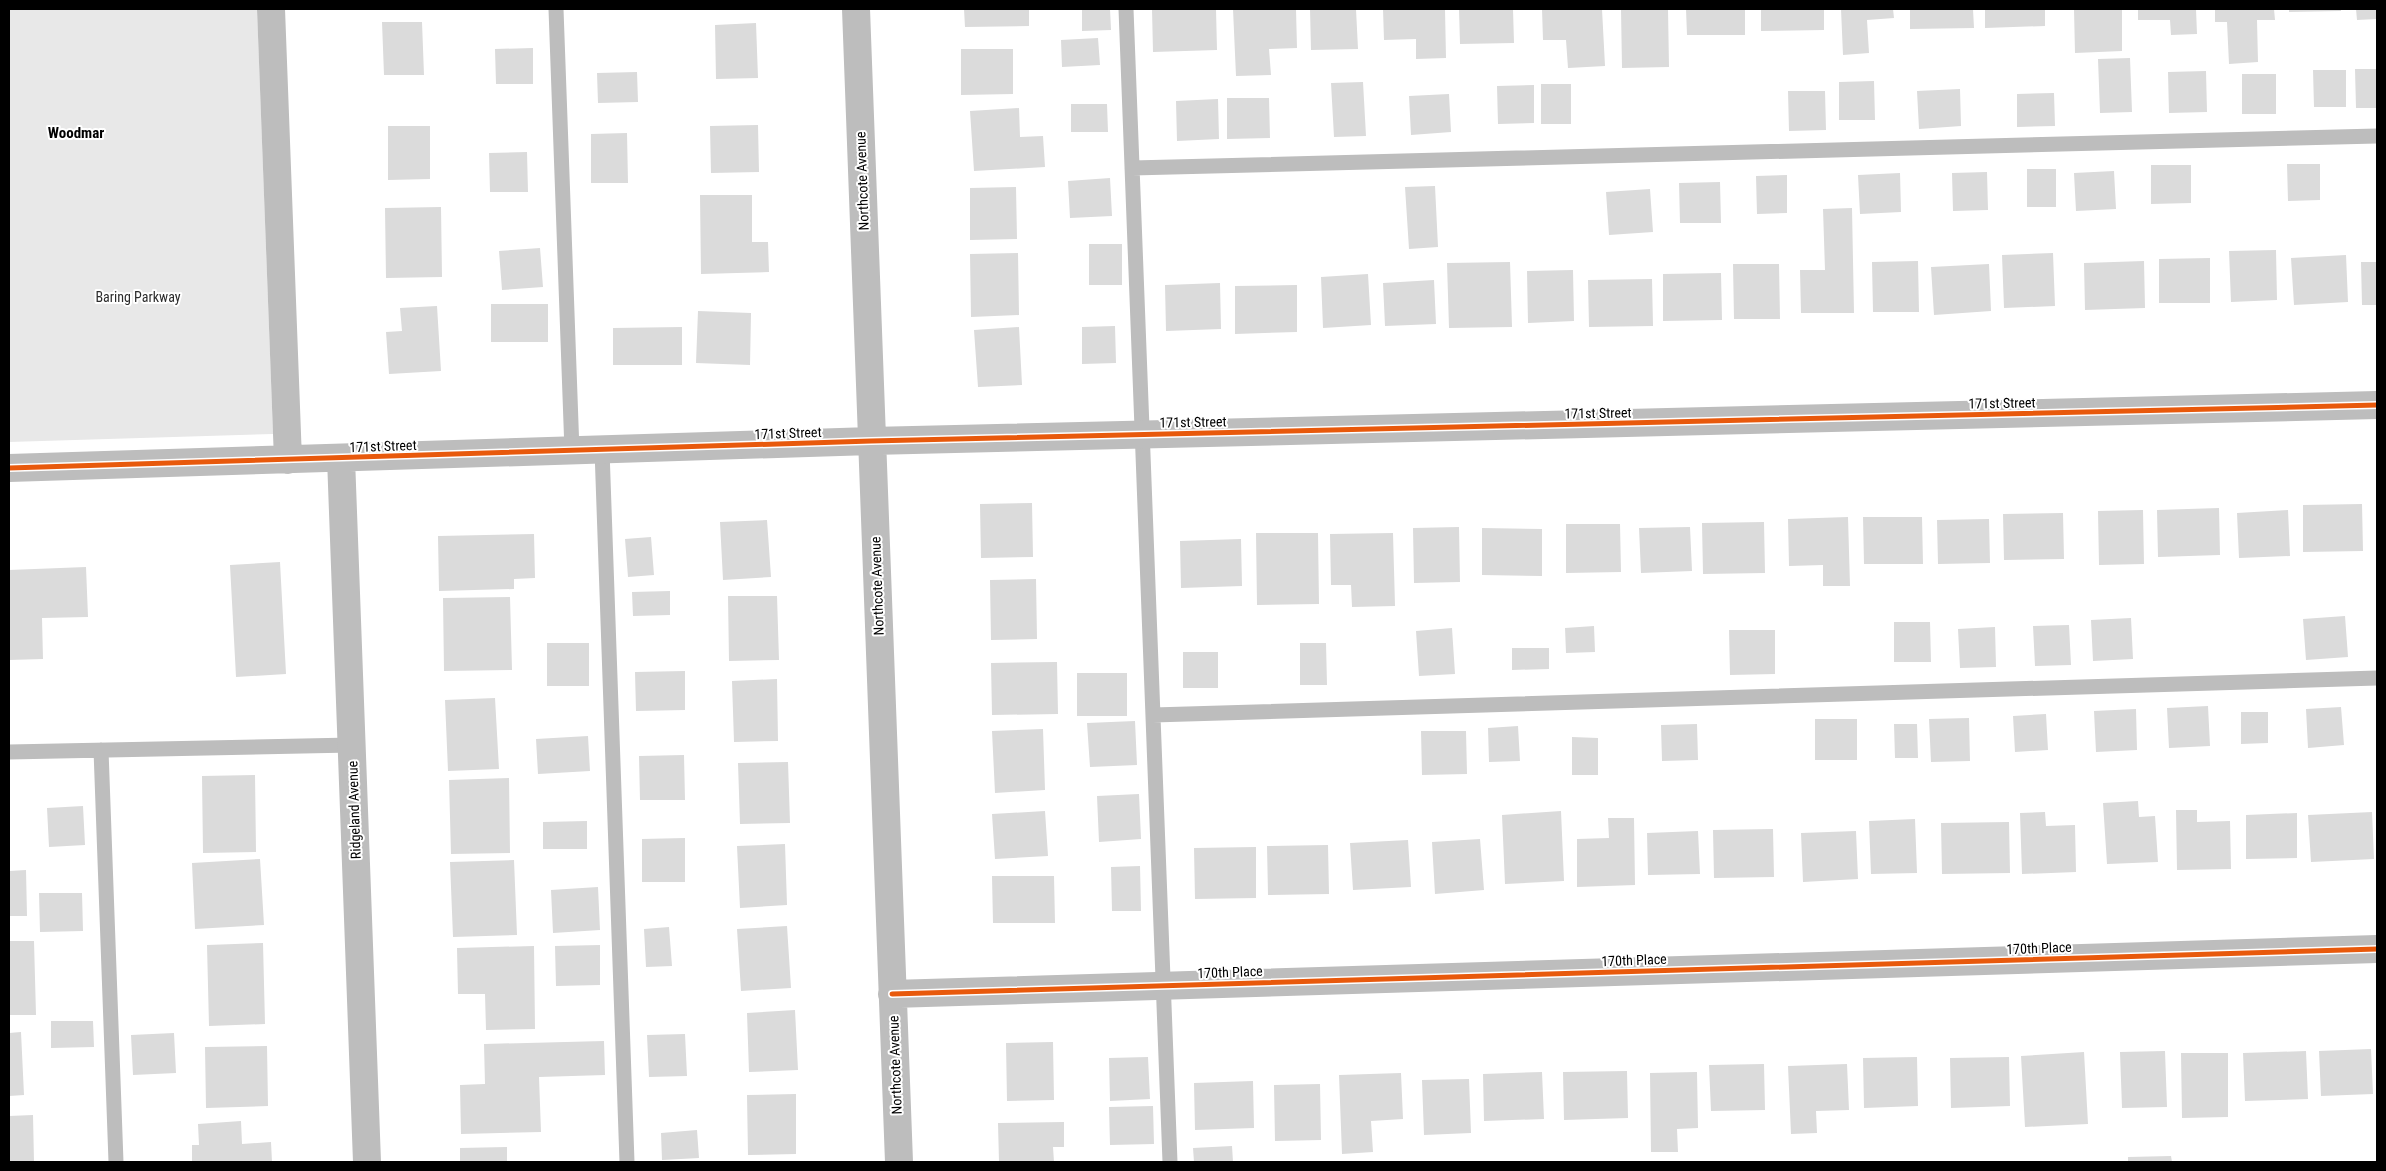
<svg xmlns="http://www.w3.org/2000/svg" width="2386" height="1171" font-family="'Roboto Condensed',sans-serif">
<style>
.green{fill:#e8e8e8}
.building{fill:#dbdbdb}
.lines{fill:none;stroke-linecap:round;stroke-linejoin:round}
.lane{stroke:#bdbdbd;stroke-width:15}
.street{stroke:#bdbdbd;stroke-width:28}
.cycleway-casing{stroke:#fff;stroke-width:8}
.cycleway{stroke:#e8590c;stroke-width:5}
.labels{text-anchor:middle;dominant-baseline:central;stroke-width:4;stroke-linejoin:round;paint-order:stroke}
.street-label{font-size:14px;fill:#000;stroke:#fff}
.park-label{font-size:14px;fill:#2c2c2c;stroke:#fff}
.neighbourhood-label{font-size:15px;font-weight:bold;fill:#000;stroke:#fff}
</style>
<rect width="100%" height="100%" fill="#fff"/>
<path class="green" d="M 9,9 L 257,9 L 273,434 L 9,442 Z"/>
<path class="building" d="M 964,9 L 1029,9 L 1029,26 L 965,27 Z
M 1082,9 L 1110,9 L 1111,30 L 1082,31 Z
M 1152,9 L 1216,9 L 1217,50 L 1153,52 Z
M 1233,9 L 1296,9 L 1297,48 L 1269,49 L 1271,75 L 1236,76 Z
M 1310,9 L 1356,9 L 1358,49 L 1311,50 Z
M 1383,9 L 1445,9 L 1446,58 L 1416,59 L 1416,39 L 1384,40 Z
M 1459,9 L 1513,9 L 1514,43 L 1460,44 Z
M 1542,9 L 1602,9 L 1605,66 L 1568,68 L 1566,40 L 1543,40 Z
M 1621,9 L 1668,9 L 1669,67 L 1622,68 Z
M 1686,9 L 1745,9 L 1745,35 L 1687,35 Z
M 1761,9 L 1824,9 L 1824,30 L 1761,31 Z
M 1841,9 L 1893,9 L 1894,18 L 1867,20 L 1869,53 L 1843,55 Z
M 1910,9 L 1973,9 L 1974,28 L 1910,29 Z
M 1985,9 L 2045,9 L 2045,26 L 1985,28 Z
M 2074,9 L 2122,9 L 2122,51 L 2075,53 Z
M 2138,9 L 2196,9 L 2197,34 L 2171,35 L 2170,20 L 2138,20 Z
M 2215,9 L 2274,9 L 2275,20 L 2257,20 L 2258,62 L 2229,64 L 2227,22 L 2215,22 Z
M 2289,9 L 2341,9 L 2341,11 L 2289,12 Z
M 2356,9 L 2377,9 L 2377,19 L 2357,20 Z
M 382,22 L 422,22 L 424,75 L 384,75 Z
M 756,23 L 758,78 L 716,79 L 715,25 Z
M 1098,38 L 1100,65 L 1062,67 L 1061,40 Z
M 533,48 L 533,84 L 496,84 L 495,49 Z
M 961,49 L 1013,49 L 1013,94 L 961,95 Z
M 2130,58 L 2132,112 L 2100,113 L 2098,59 Z
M 2355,69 L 2377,69 L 2377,108 L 2356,108 Z
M 2313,70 L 2346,70 L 2346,107 L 2314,107 Z
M 2206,71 L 2207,112 L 2169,113 L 2168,72 Z
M 637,72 L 638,102 L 598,103 L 597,73 Z
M 2242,74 L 2276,74 L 2276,114 L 2242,114 Z
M 1874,81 L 1875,120 L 1839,120 L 1839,82 Z
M 1363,82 L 1366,136 L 1334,137 L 1331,83 Z
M 1541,84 L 1571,84 L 1571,124 L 1541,124 Z
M 1534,85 L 1534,123 L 1498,124 L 1497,86 Z
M 1960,89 L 1961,126 L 1919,129 L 1917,91 Z
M 1788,91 L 1825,91 L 1826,130 L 1789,131 Z
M 2054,93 L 2055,126 L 2017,127 L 2017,94 Z
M 1449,94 L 1451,132 L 1411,135 L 1409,96 Z
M 1227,98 L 1269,98 L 1270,138 L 1227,139 Z
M 1218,99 L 1219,139 L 1177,141 L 1176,101 Z
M 1071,104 L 1107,104 L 1108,132 L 1071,132 Z
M 1019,108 L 1020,137 L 1043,136 L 1045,167 L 974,171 L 970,111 Z
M 758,125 L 759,172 L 711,173 L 710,126 Z
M 388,126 L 430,126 L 430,179 L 388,180 Z
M 627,133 L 628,183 L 591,183 L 591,134 Z
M 527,152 L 528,192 L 490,192 L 489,153 Z
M 2287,164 L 2320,164 L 2320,200 L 2288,201 Z
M 2151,165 L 2191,165 L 2191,203 L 2151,204 Z
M 2027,169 L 2056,169 L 2056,207 L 2027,207 Z
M 2114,171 L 2116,209 L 2076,211 L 2074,173 Z
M 1987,172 L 1988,210 L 1953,211 L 1952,173 Z
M 1900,173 L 1901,212 L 1860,214 L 1858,175 Z
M 1787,175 L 1787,213 L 1757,214 L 1756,176 Z
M 1110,178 L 1112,216 L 1070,218 L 1068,181 Z
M 1720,182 L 1721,223 L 1680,223 L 1679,183 Z
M 1435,186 L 1438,247 L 1409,249 L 1405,187 Z
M 1016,187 L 1017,239 L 970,240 L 970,188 Z
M 1650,189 L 1653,232 L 1609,235 L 1606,192 Z
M 700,195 L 752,195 L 752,242 L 768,242 L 769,272 L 701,274 Z
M 441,207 L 442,277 L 386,278 L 385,208 Z
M 1852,208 L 1854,313 L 1801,313 L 1800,270 L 1825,270 L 1823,209 Z
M 1089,244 L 1122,244 L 1122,285 L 1089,285 Z
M 540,248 L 543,287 L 502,290 L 499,251 Z
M 2276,250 L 2277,300 L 2231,302 L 2229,251 Z
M 1018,253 L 1019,315 L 971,317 L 970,254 Z
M 2053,253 L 2055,306 L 2004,308 L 2002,255 Z
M 2346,255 L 2348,302 L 2294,305 L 2291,258 Z
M 2210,258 L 2210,303 L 2159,303 L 2159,259 Z
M 1918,261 L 1919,312 L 1873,312 L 1872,262 Z
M 2144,261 L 2145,308 L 2085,310 L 2084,263 Z
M 1510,262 L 1512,327 L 1449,328 L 1447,263 Z
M 2361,262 L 2377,262 L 2377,305 L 2362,305 Z
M 1733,264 L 1779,264 L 1780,319 L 1734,319 Z
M 1989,264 L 1991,311 L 1934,315 L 1931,267 Z
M 1573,270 L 1574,321 L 1528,323 L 1527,271 Z
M 1721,273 L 1722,320 L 1663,321 L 1663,274 Z
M 1368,274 L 1371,325 L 1323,328 L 1321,277 Z
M 1652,279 L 1653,326 L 1589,327 L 1588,280 Z
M 1434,280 L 1436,324 L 1385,326 L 1383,283 Z
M 1220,283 L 1221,329 L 1166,331 L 1165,285 Z
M 1297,285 L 1297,332 L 1235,334 L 1235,286 Z
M 491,304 L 548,304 L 548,342 L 491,342 Z
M 437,306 L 441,371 L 389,374 L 386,332 L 402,331 L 400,308 Z
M 698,311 L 751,313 L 750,365 L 696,363 Z
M 1115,326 L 1116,363 L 1082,364 L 1082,327 Z
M 682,327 L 682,365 L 613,365 L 613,328 Z
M 1019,327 L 1022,385 L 978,387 L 974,330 Z
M 1032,503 L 1033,557 L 981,558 L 980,504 Z
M 2362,504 L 2363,551 L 2303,552 L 2303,505 Z
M 2219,508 L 2220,555 L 2158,557 L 2157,510 Z
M 2143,510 L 2144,564 L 2099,565 L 2098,511 Z
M 2288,510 L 2290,556 L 2239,558 L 2237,513 Z
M 2063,513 L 2064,559 L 2004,560 L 2003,514 Z
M 1848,517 L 1850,586 L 1823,586 L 1823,565 L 1789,566 L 1788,519 Z
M 1863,517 L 1922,517 L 1923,564 L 1864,564 Z
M 1989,519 L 1990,563 L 1938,564 L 1937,520 Z
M 767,520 L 771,577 L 723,580 L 720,522 Z
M 1764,522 L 1765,573 L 1703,574 L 1702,523 Z
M 1566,524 L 1620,524 L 1621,572 L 1566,573 Z
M 1459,527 L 1460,582 L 1414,583 L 1413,528 Z
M 1690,527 L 1692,571 L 1641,573 L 1639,528 Z
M 1482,528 L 1542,529 L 1542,576 L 1482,575 Z
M 1256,533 L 1318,533 L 1319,604 L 1257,605 Z
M 1393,533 L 1395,606 L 1352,607 L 1351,585 L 1331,585 L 1330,534 Z
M 534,534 L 535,578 L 514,579 L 514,589 L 439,591 L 438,536 Z
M 651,537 L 654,575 L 628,577 L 625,539 Z
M 1241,539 L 1242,586 L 1181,588 L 1180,541 Z
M 280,562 L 286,674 L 236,677 L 230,565 Z
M 86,567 L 88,617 L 42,618 L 43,659 L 9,660 L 9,570 Z
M 1036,579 L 1037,639 L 991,640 L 990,580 Z
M 670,591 L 670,615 L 633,616 L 632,592 Z
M 728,596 L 777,596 L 779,660 L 729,661 Z
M 510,597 L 512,670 L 444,671 L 443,598 Z
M 2345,616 L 2348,657 L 2306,660 L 2303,619 Z
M 2131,618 L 2133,659 L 2093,661 L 2091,620 Z
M 1894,622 L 1930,622 L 1931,662 L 1894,662 Z
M 2069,625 L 2071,665 L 2035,666 L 2033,626 Z
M 1594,626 L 1595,652 L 1566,653 L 1565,628 Z
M 1995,627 L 1996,667 L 1960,668 L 1958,629 Z
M 1452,628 L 1455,674 L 1419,676 L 1416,631 Z
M 1729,630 L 1775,630 L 1775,674 L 1730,675 Z
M 547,643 L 589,643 L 589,686 L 547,686 Z
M 1300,643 L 1326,643 L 1327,685 L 1300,685 Z
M 1512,648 L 1549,648 L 1549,669 L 1512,670 Z
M 1183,652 L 1218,652 L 1218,688 L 1183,688 Z
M 1057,662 L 1058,714 L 992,715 L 991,663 Z
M 685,671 L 685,710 L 636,711 L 635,672 Z
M 1077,673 L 1127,673 L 1127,716 L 1077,716 Z
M 777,679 L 778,741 L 734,742 L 732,681 Z
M 495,698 L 499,769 L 448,771 L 445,700 Z
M 2208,706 L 2210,746 L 2169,748 L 2167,708 Z
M 2341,707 L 2344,745 L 2308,748 L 2306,709 Z
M 2136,709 L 2137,750 L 2096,752 L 2094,711 Z
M 2241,712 L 2268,712 L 2268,743 L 2241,744 Z
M 2046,714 L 2048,750 L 2015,752 L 2013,716 Z
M 1969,718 L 1970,761 L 1931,762 L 1929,719 Z
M 1815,719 L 1857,719 L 1857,760 L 1815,760 Z
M 1135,721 L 1137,765 L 1090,767 L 1087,723 Z
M 1697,724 L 1698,760 L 1662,761 L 1661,725 Z
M 1894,724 L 1917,724 L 1918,758 L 1895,758 Z
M 1518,726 L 1520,761 L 1489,762 L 1488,728 Z
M 1043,729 L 1045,790 L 995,793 L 992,731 Z
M 1421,731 L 1466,731 L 1467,774 L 1422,775 Z
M 588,736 L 590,771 L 538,774 L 536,739 Z
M 1572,737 L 1598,738 L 1598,775 L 1572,775 Z
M 684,755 L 685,800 L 640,800 L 639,756 Z
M 788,762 L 790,823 L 740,824 L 738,763 Z
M 255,775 L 256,852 L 203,853 L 202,776 Z
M 509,778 L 510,853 L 451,854 L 449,780 Z
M 1139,794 L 1141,839 L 1099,842 L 1097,796 Z
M 2138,801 L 2139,817 L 2155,816 L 2158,862 L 2107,864 L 2103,803 Z
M 83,806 L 85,845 L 49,847 L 47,808 Z
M 2176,810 L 2197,810 L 2197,822 L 2230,821 L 2231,869 L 2177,870 Z
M 1045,811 L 1048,856 L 995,859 L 992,814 Z
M 1561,811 L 1564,881 L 1505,884 L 1502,815 Z
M 2045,812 L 2046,826 L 2075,825 L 2076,872 L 2022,874 L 2020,813 Z
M 2372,812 L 2374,859 L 2311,862 L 2308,815 Z
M 2297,813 L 2297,858 L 2246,859 L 2246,815 Z
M 1608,818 L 1634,818 L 1635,885 L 1577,887 L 1577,839 L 1609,838 Z
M 1915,819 L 1917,873 L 1871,874 L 1869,821 Z
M 587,821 L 587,849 L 543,849 L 543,822 Z
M 2009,822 L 2010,873 L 1942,874 L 1941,823 Z
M 1773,829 L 1774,877 L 1714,878 L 1713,830 Z
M 1698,831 L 1700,874 L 1648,875 L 1647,833 Z
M 1856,831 L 1858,879 L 1803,882 L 1801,833 Z
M 685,838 L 685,882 L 642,882 L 642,839 Z
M 1480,839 L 1484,890 L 1435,894 L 1432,842 Z
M 1408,840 L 1411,887 L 1353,890 L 1350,843 Z
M 785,844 L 787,905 L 740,908 L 737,846 Z
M 1328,845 L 1329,894 L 1268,895 L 1267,846 Z
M 1256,847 L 1256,898 L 1195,899 L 1194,848 Z
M 260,859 L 264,925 L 195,929 L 192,863 Z
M 514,860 L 517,935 L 453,937 L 450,862 Z
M 1140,866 L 1141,911 L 1112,911 L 1111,867 Z
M 26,870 L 27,916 L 9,916 L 9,871 Z
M 992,876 L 1054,876 L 1055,923 L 993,923 Z
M 598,887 L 600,930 L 553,933 L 551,890 Z
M 39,893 L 82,893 L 83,931 L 40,932 Z
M 787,926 L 791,988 L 741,991 L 737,929 Z
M 669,927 L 672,966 L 646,967 L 644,929 Z
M 9,941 L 34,941 L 36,1015 L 9,1015 Z
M 263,943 L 265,1024 L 209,1026 L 207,945 Z
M 600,945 L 600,985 L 556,986 L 555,946 Z
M 534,946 L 535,1029 L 486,1030 L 485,994 L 458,994 L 457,948 Z
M 795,1010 L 798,1070 L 749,1072 L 747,1013 Z
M 51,1021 L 93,1021 L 94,1047 L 51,1048 Z
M 21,1032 L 24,1095 L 9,1096 L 9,1033 Z
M 174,1033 L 176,1073 L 133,1075 L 131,1035 Z
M 685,1034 L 687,1076 L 649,1077 L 647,1035 Z
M 604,1041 L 605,1075 L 539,1077 L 541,1132 L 461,1134 L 460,1085 L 485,1084 L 484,1044 Z
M 1053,1042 L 1054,1100 L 1007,1101 L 1006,1043 Z
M 267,1046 L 268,1106 L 206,1108 L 205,1047 Z
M 2371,1049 L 2373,1094 L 2321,1096 L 2319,1051 Z
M 2165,1051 L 2167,1107 L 2122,1108 L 2120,1052 Z
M 2306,1051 L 2308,1099 L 2245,1101 L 2243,1053 Z
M 2084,1052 L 2088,1124 L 2025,1127 L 2021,1056 Z
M 2181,1053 L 2228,1053 L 2228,1117 L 2182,1118 Z
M 1148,1057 L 1150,1099 L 1110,1101 L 1109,1058 Z
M 1917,1057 L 1918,1106 L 1864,1108 L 1863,1058 Z
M 2009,1057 L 2010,1106 L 1951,1108 L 1950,1058 Z
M 1764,1064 L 1765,1110 L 1711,1111 L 1709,1065 Z
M 1847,1064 L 1849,1110 L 1816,1111 L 1817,1133 L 1791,1134 L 1788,1066 Z
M 1627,1071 L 1628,1118 L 1564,1120 L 1563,1072 Z
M 1542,1072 L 1544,1119 L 1484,1121 L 1483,1074 Z
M 1697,1072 L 1698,1128 L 1677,1129 L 1678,1152 L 1651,1152 L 1650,1073 Z
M 1401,1073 L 1403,1119 L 1371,1121 L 1373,1152 L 1342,1154 L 1339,1075 Z
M 1469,1079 L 1471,1133 L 1424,1135 L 1422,1080 Z
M 1253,1081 L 1254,1128 L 1195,1130 L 1194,1083 Z
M 1320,1084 L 1321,1140 L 1275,1141 L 1274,1085 Z
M 796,1094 L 796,1154 L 748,1155 L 747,1095 Z
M 1153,1106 L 1154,1144 L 1110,1145 L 1109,1107 Z
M 33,1115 L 34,1162 L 9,1162 L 9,1116 Z
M 241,1121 L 242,1144 L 271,1142 L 272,1162 L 192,1162 L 192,1145 L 199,1145 L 198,1124 Z
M 1064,1122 L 1064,1147 L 1053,1147 L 1054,1162 L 999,1162 L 998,1123 Z
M 697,1130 L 699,1158 L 662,1160 L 661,1133 Z
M 1232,1146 L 1233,1162 L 1194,1162 L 1193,1148 Z
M 507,1147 L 507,1162 L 460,1162 L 460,1148 Z
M 2171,1156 L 2172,1162 L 2128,1162 L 2128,1157 Z"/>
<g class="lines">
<path class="lane" d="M 556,9 L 572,451
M 1126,9 L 1170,1162
M 1132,168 L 2377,136
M 602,450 L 627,1162
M 1153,715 L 2377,678
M 101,750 L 116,1162
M 9,752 L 352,745"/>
<path class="street" d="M 271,9 L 288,460
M 856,9 L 899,1162
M 341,458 L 367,1162
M 9,468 L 871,441 L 2377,405
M 892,994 L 2377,949"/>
<defs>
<path id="cycleway" d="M 9,468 L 871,441 L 2377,405
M 892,994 L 2377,949"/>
</defs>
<use href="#cycleway" class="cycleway-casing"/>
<use href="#cycleway" class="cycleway"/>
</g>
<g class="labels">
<g class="street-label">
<text transform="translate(862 181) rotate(-92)">Northcote Avenue</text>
<text transform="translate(2002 403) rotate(-1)">171st Street</text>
<text transform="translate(1598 413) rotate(-1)">171st Street</text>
<text transform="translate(1193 422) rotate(-1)">171st Street</text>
<text transform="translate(788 433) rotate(-2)">171st Street</text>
<text transform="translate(383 446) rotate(-2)">171st Street</text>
<text transform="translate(877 586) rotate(-92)">Northcote Avenue</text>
<text transform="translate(354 810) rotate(-92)">Ridgeland Avenue</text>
<text transform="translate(2039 948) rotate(-2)">170th Place</text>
<text transform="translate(1634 960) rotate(-2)">170th Place</text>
<text transform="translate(1230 972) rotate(-2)">170th Place</text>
<text transform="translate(895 1065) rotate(-92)">Northcote Avenue</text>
</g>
<g class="park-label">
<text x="138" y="297">Baring Parkway</text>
</g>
<g class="neighbourhood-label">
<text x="76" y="133">Woodmar</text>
</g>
</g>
<rect width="2386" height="1171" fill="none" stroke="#000000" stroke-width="20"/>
</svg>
